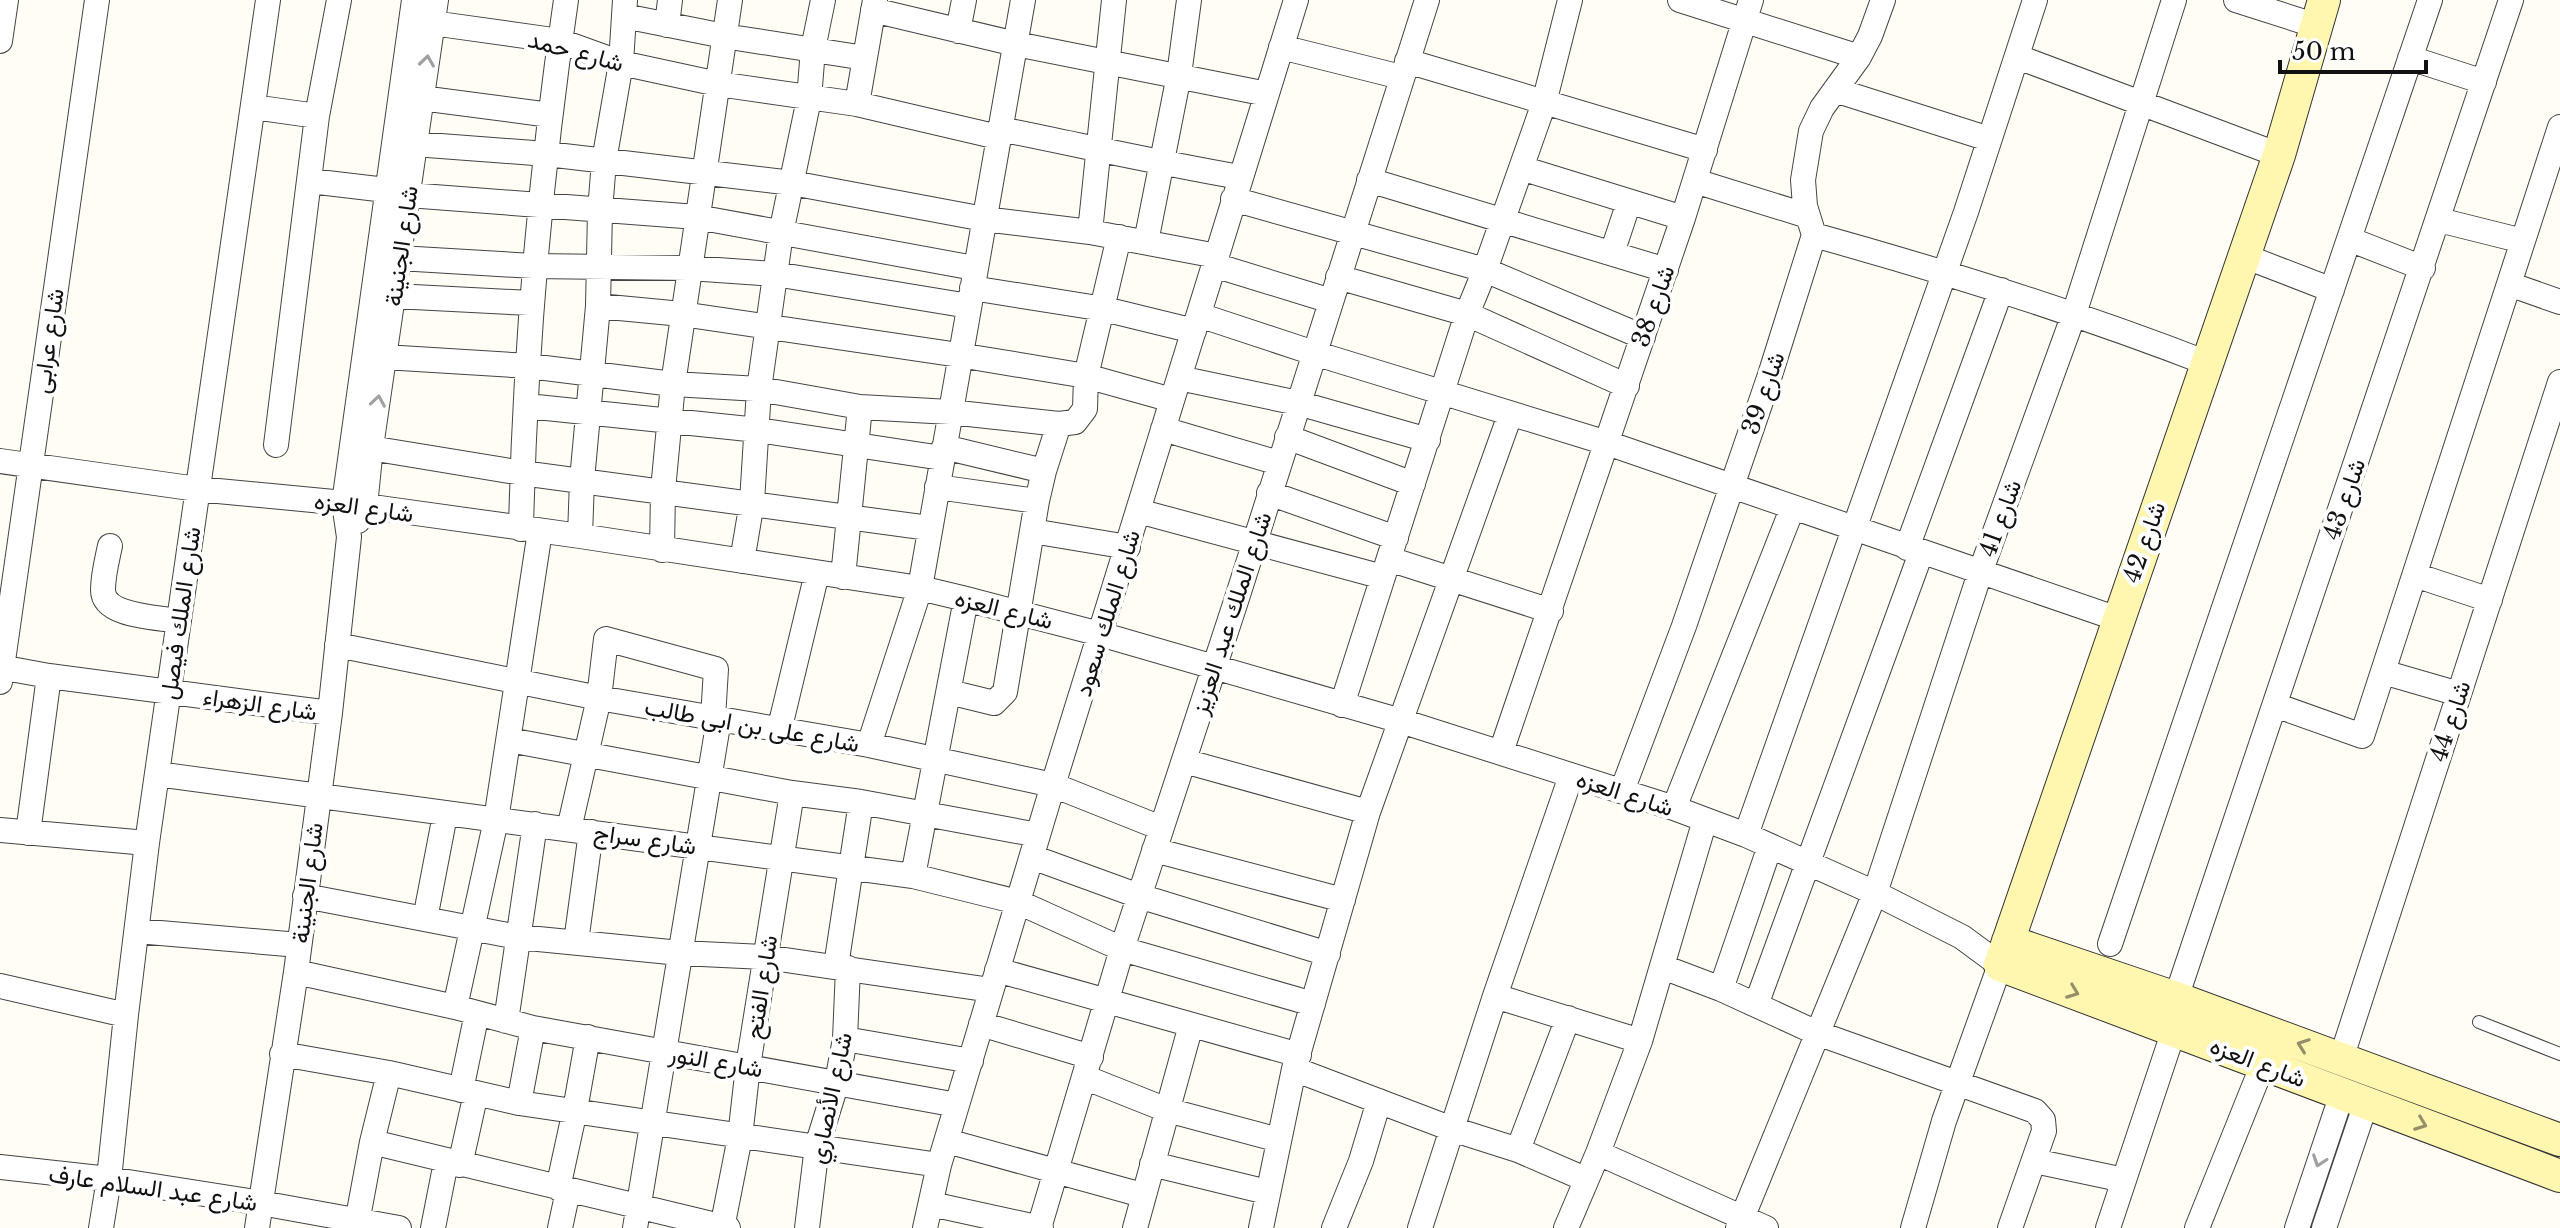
<svg xmlns="http://www.w3.org/2000/svg" width="2560" height="1228" font-family="'Libre Baskerville',Vazirmatn,serif">
<style>
.lines{fill:none;stroke-linecap:round;stroke-linejoin:round}
.lane-casing{stroke:#444;stroke-width:14}
.street-casing{stroke:#444;stroke-width:26}
.secondary-casing{stroke:#333;stroke-width:34}
.lane{stroke:#fff;stroke-width:12}
.street{stroke:#fff;stroke-width:24}
.secondary{stroke:#fff6b0;stroke-width:32}
.oneway{stroke:#a0a0a0}
.oneway2{stroke:#948f68}
.labels{text-anchor:middle;dominant-baseline:central;stroke-width:8;stroke-linejoin:round;paint-order:stroke}
.street-label{font-size:24px;fill:#111;stroke:#fff}
</style>
<rect width="100%" height="100%" fill="#fffdf5"/>
<g class="lines">
<defs>
<path id="lane" d="M 2479,1022 L 2560,1054"/>
<path id="street" d="M 1680,0 L 1859,57
M 2236,0 L 2317,26
M 873,10 L 1016,44 L 1267,94
M 624,16 L 724,36 L 865,58
M 432,23 L 560,41 L 621,63 L 718,84 L 857,104 L 998,137
M 667,25 L 670,0
M 958,31 L 964,0
M 0,41 L 6,0
M 1281,47 L 1401,77
M 2018,57 L 2279,155
M 2410,58 L 2484,82
M 1407,61 L 1705,150
M 1835,90 L 1989,139
M 421,98 L 550,115
M 857,104 L 875,0
M 253,107 L 317,116
M 1000,129 C 1080,145 1159,163 1240,177
M 414,144 L 547,154 L 792,183 L 984,219 L 1090,232 L 1217,256
M 1521,168 L 1683,218
M 1369,180 L 1666,270
M 310,181 L 386,190
M 1695,181 L 1808,216
M 408,195 L 697,217 L 974,268
M 1233,199 L 1485,270 L 1643,337
M 2439,220 L 2523,241
M 1090,232 L 1114,0
M 1814,235 C 1947,272 2078,313 2207,363
M 2349,239 L 2423,268
M 1146,242 L 1179,75 L 1189,0
M 1612,253 L 1629,202
M 2244,256 L 2332,290
M 399,258 L 533,266 L 689,268 L 775,274 L 969,306
M 1214,265 L 1331,301
M 1338,277 L 1467,314 L 1627,386
M 2509,284 L 2560,302
M 972,288 L 1104,309 L 1194,331
M 394,296 L 530,303
M 598,306 L 682,314 L 959,355 L 1086,376 L 1172,400
M 1199,315 L 1314,353 L 1607,443 L 2118,619
M 384,357 L 529,366 L 673,384 L 759,389 L 860,407 L 950,412 L 1059,424 L 1075,422 L 1085,409 L 1086,376 L 1119,237
M 1179,378 L 1298,403 L 1428,440
M 527,406 L 758,430 L 942,458
M 1163,429 L 1279,463
M 1287,437 L 1413,484
M 276,445 L 317,116 L 339,0
M 352,445 L 522,473 L 929,528
M 944,447 L 1044,471
M 0,461 L 197,489 L 344,503 L 580,536 L 920,588 L 966,599 L 1100,634 L 1401,721 L 1674,808 L 1746,835 L 1875,893 L 1962,937 L 2000,965 L 1944,1121 L 1913,1228
M 937,487 L 1037,501
M 1269,493 L 1396,538
M 1138,511 L 1383,577
M 358,521 L 365,506 L 371,447 L 436,0
M 521,529 C 525,351 540,176 566,0
M 1032,531 L 1128,547
M 580,536 L 582,480 L 598,306 L 600,211 L 604,161 L 621,63 L 625,0
M 110,546 C 107,560 103,575 103,590 C 103,617 158,617 178,621
M 1907,548 L 2001,290
M 662,550 L 663,490 L 673,384 L 730,0
M 1389,559 L 1551,611
M 742,561 L 752,502 L 759,389 L 781,233 L 809,99 L 813,49 L 823,0
M 2415,575 L 2490,600
M 843,577 L 860,407
M 337,645 L 599,698 L 869,745 L 1053,785 L 1161,828
M 0,667 L 49,676 L 330,713
M 2383,672 L 2459,694
M 0,682 L 97,0
M 949,692 L 994,703 L 1005,692 L 1037,501 L 1044,471 L 1059,424
M 1342,705 L 1467,314 L 1485,270 L 1544,103 L 1570,0
M 2275,705 L 2362,736 L 2560,127
M 779,731 L 817,573
M 509,740 L 792,793 L 861,802 L 1038,835
M 869,745 L 920,588 L 1023,0
M 1501,752 L 1683,218 L 1751,0
M 1184,761 L 1368,812
M 157,774 L 913,876 L 1018,902 L 1122,949 L 1313,1004
M 1622,791 L 1684,626 L 1770,375 L 1814,235 L 1805,206 L 1803,180 L 1811,131 L 1822,108 L 1859,57 L 1870,36 L 1883,0
M 1674,808 L 1792,509
M 569,829 L 599,698 L 606,639 L 716,669 L 713,718
M 0,830 L 147,843
M 28,833 L 49,676
M 1746,835 L 1966,212 L 2035,0
M 1154,850 L 1343,900
M 1032,857 L 1139,896 L 1328,954
M 913,876 L 966,599
M 305,896 L 518,937 L 680,953 L 765,957 L 991,990
M 425,919 L 445,815
M 137,931 L 299,945
M 576,942 L 591,832
M 2110,944 L 2430,0
M 836,966 L 861,802
M 1663,967 L 1721,989 L 1817,1033 L 2035,1111 L 2043,1120 L 2044,1131 L 2010,1228
M 997,970 L 1299,1055
M 296,972 L 455,1007 L 533,1028 L 957,1105
M 0,986 L 126,1015
M 1721,989 L 1770,846
M 1495,996 L 1640,1041
M 2176,998 L 2511,0
M 1756,1005 L 1921,553
M 455,1007 L 496,820 L 540,531
M 506,1021 L 535,824
M 981,1024 L 1091,1057
M 845,1039 L 971,1061
M 282,1054 L 389,1073 L 519,1103 L 939,1165
M 2341,1059 L 2560,382
M 1294,1069 L 1452,1129 L 1518,1150 L 1585,1179
M 1084,1077 L 1167,1110 L 1279,1140
M 461,1090 L 477,1013
M 519,1103 L 533,1028
M 947,1141 L 1142,1195
M 372,1142 L 728,1228
M 1518,1150 L 1568,1018
M 1598,1153 L 1766,1228
M 2034,1161 L 2124,1180
M 1152,1164 L 1267,1192
M 460,1165 L 476,1093
M 0,1167 L 109,1179 L 261,1203 L 399,1228
M 558,1188 L 575,1110 L 588,1037
M 931,1204 L 1041,1228
M 101,1228 L 109,1179 L 126,1015 L 147,843 L 268,0
M 257,1228 L 296,972 L 330,713 L 349,537 L 344,503 L 414,0
M 356,1228 L 372,1142 L 389,1073
M 433,1228 L 446,1162
M 560,1228 L 568,1191
M 635,1228 L 719,719
M 722,1228 L 740,1137 L 748,1066 L 792,793
M 807,1228 L 817,1146 L 837,1082 L 845,1039 L 848,968
M 925,1228 L 939,1165 L 1053,785 L 1296,0
M 1039,1228 L 1122,949 L 1238,595 L 1427,0
M 1135,1228 L 1191,1025
M 1261,1228 L 1294,1069 L 1368,812 L 1510,415
M 1334,1228 L 1361,1161 L 1379,1101
M 1420,1228 L 1495,996 L 1571,776
M 1566,1228 L 1598,1153 L 1640,1041 L 1705,820
M 1738,1228 L 1875,893 L 1980,573 L 2074,314 L 2174,0
M 2108,1228 L 2174,1030
M 2197,1228 L 2263,1064
M 2297,1228 L 2342,1094
M 2324,1228 L 2366,1103"/>
<path id="secondary" d="M 2324,0 L 2279,155 L 2000,965 L 2560,1176
M 2008,941 L 2176,998 L 2560,1140"/>
</defs>
<use href="#lane" class="lane-casing"/>
<use href="#street" class="street-casing"/>
<use href="#secondary" class="secondary-casing"/>
<use href="#lane" class="lane"/>
<use href="#street" class="street"/>
<use href="#secondary" class="secondary"/>
</g>
<defs><path id="oneway-chevron" d="M-2-3.5L2.5 0L-2 3.5" fill="none" stroke-width="1.6" stroke-linecap="round" stroke-linejoin="round" transform="scale(2)"/></defs>
<g class="oneway">
<use href="#oneway-chevron" transform="translate(427 61) rotate(-82)"/>
<use href="#oneway-chevron" transform="translate(378 401) rotate(-81)"/>
<use href="#oneway-chevron" transform="translate(2319 1161) rotate(109)"/>
</g>
<g class="oneway2">
<use href="#oneway-chevron" transform="translate(2073 992) rotate(21)"/>
<use href="#oneway-chevron" transform="translate(2303 1045) rotate(-160)"/>
<use href="#oneway-chevron" transform="translate(2421 1124) rotate(21)"/>
</g>
<g class="labels">
<g class="street-label">
<text transform="translate(576 51) rotate(15)">شارع حمد</text>
<text transform="translate(401 246) rotate(-82)">شارع الجنينة</text>
<text transform="translate(1653 306) rotate(-71)">شارع 38</text>
<text transform="translate(48 341) rotate(-82)">شارع عرابى</text>
<text transform="translate(1763 393) rotate(-71)">شارع 39</text>
<text transform="translate(2344 499) rotate(-71)">شارع 43</text>
<text transform="translate(364 507) rotate(8)">شارع العزه</text>
<text transform="translate(2000 518) rotate(-70)">شارع 41</text>
<text transform="translate(2144 542) rotate(-71)">شارع 42</text>
<text transform="translate(1004 609) rotate(14)">شارع العزه</text>
<text transform="translate(180 613) rotate(-82)">شارع الملك فيصل</text>
<text transform="translate(1107 613) rotate(-73)">شارع الملك سعود</text>
<text transform="translate(1231 613) rotate(-72)">شارع الملك عبد العزيز</text>
<text transform="translate(260 704) rotate(8)">شارع الزهراء</text>
<text transform="translate(2450 721) rotate(-72)">شارع 44</text>
<text transform="translate(752 725) rotate(10)">شارع على بن ابى طالب</text>
<text transform="translate(1625 793) rotate(18)">شارع العزه</text>
<text transform="translate(645 839) rotate(8)">شارع سراج</text>
<text transform="translate(307 883) rotate(-83)">شارع الجنينة</text>
<text transform="translate(761 987) rotate(-81)">شارع الفتح</text>
<text transform="translate(716 1061) rotate(10)">شارع النور</text>
<text transform="translate(2258 1062) rotate(21)">شارع العزه</text>
<text transform="translate(830 1098) rotate(-78)">شارع الأنصاري</text>
<text transform="translate(153 1188) rotate(8)">شارع عبد السلام عارف</text>
</g>
</g>
<path d="M2280 60v12h146v-12" fill="none" stroke="#111111" stroke-width="4"/>
<text x="2292" y="60" font-size="24" fill="#111111" stroke="#ffffff" stroke-width="6" paint-order="stroke">50 m</text>
</svg>
